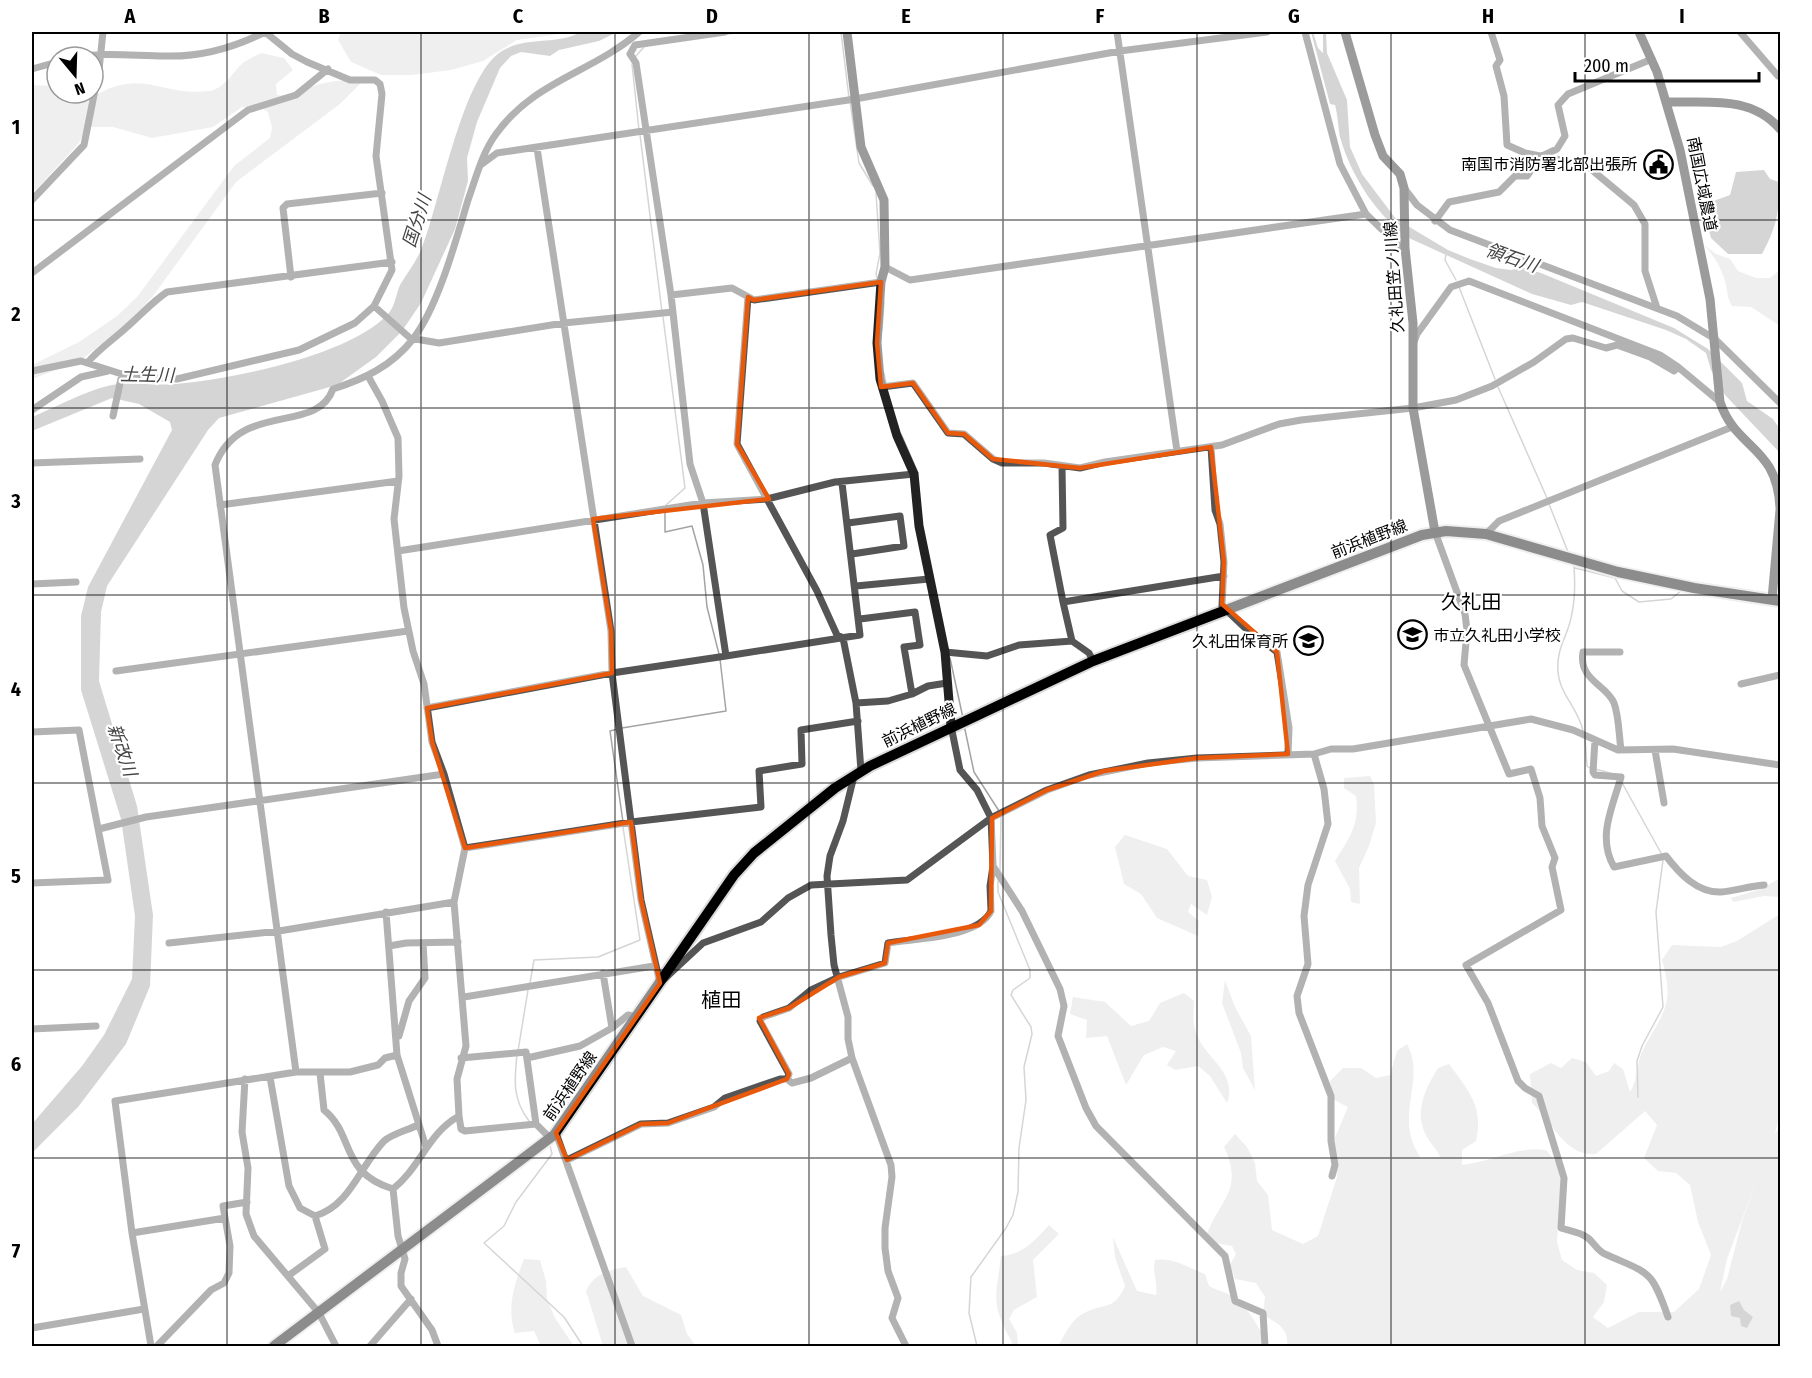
<svg xmlns="http://www.w3.org/2000/svg" width="1812" height="1378" font-family="'Fira Sans Condensed','Noto Sans JP',sans-serif">
<style>
.green{fill:#dcdcdc;fill-rule:evenodd}
.water{fill:#a3a3a3}
.lines{fill:none;stroke-linecap:round;stroke-linejoin:round}
.stream{stroke:#a3a3a3;stroke-width:1.5}
.primary-casing{stroke:#dbdbdb;stroke-width:14}
.street{stroke:#555;stroke-width:7}
.secondary{stroke:#222;stroke-width:9}
.primary{stroke:#000;stroke-width:10}
.marked{fill:none;stroke:#e8590c;stroke-width:4.5;stroke-linejoin:round}
.grid{fill:none;stroke:#000;stroke-width:1.5;stroke-opacity:0.55}
.labels{text-anchor:middle;dominant-baseline:central;stroke-width:4.5;stroke-linejoin:round;paint-order:stroke}
.poi-label{font-size:16px;fill:#000;stroke:#fff;text-anchor:end}
.street-label{font-size:16px;fill:#000;stroke:#fff}
.water-label{font-size:18px;font-style:italic;fill:#444;stroke:#fff}
.quarter-label{font-size:20px;fill:#000;stroke:#fff}
.neatline{fill:none;stroke:#000;stroke-width:2}
.grid-label{font-size:20px;text-anchor:middle;font-weight:bold;fill:#000}
</style>
<rect width="100%" height="100%" fill="#fff"/>
<path class="green" d="M 341,32 L 572,32 L 517,40 L 483,61 L 451,70 L 412,75 L 381,75 L 351,62 L 338,40 Z
M 261,53 L 284,58 L 293,70 L 276,84 L 277,95 C 293,97 300,90 314,86 C 331,80 346,80 363,81 L 340,104 L 236,182 L 153,296 L 129,322 L 80,361 L 32,379 L 32,365 L 79,342 L 117,316 L 137,297 L 234,166 L 270,138 L 272,128 L 268,112 L 260,107 L 242,107 L 213,127 L 152,138 L 113,127 L 86,127 L 79,143 L 35,191 L 32,186 L 32,85 L 57,86 L 57,93 L 77,93 L 91,98 C 142,66 160,97 209,91 C 225,89 233,71 244,62 C 249,59 255,56 261,53 Z
M 1704,245 L 1716,254 L 1730,259 L 1738,271 L 1756,278 L 1770,278 L 1780,270 L 1780,326 L 1751,307 L 1732,306 C 1726,296 1728,289 1724,278 C 1720,265 1713,255 1704,245 Z
M 1370,776 L 1374,784 L 1376,823 L 1369,846 L 1359,868 L 1360,904 L 1351,902 L 1350,889 L 1335,861 C 1349,838 1360,825 1356,796 L 1344,788 L 1344,778 Z
M 1125,835 L 1167,849 L 1188,876 L 1207,880 L 1212,897 L 1207,915 L 1191,904 L 1188,912 L 1199,921 L 1198,936 L 1157,918 L 1141,894 L 1124,884 L 1115,847 Z
M 1780,878 L 1780,897 L 1764,896 L 1733,902 L 1731,898 L 1761,889 Z
M 1780,914 L 1780,1115 L 1775,1133 L 1780,1128 L 1780,1346 L 1287,1346 C 1289,1328 1277,1323 1263,1315 L 1265,1297 L 1256,1283 L 1235,1279 L 1230,1265 L 1236,1254 L 1232,1246 L 1205,1241 C 1215,1202 1246,1193 1224,1147 L 1235,1134 L 1247,1147 L 1255,1163 L 1257,1181 L 1268,1195 L 1272,1230 L 1303,1244 L 1318,1236 L 1337,1177 L 1334,1140 L 1348,1107 L 1332,1099 L 1330,1081 L 1343,1068 L 1361,1068 L 1376,1078 L 1390,1075 L 1397,1051 L 1407,1044 C 1427,1081 1392,1117 1421,1158 L 1440,1157 C 1437,1149 1431,1144 1427,1137 C 1413,1113 1425,1089 1438,1068 L 1449,1064 C 1468,1090 1484,1106 1476,1141 L 1462,1150 L 1462,1165 C 1491,1162 1516,1146 1546,1150 L 1557,1163 L 1561,1180 L 1557,1242 L 1562,1260 L 1577,1270 L 1594,1273 L 1607,1285 L 1604,1302 L 1593,1317 L 1608,1328 L 1639,1312 L 1674,1312 L 1699,1289 L 1711,1255 L 1698,1222 L 1690,1185 L 1676,1173 L 1658,1171 L 1644,1158 L 1657,1125 L 1645,1111 L 1596,1154 C 1565,1157 1552,1121 1532,1103 L 1530,1074 L 1551,1063 L 1561,1068 L 1572,1058 L 1586,1062 L 1596,1076 L 1609,1071 L 1614,1063 L 1623,1069 L 1630,1092 C 1639,1078 1636,1062 1644,1048 C 1663,1012 1675,1005 1662,960 L 1672,945 L 1721,947 L 1737,941 ZM 1756,1182 L 1742,1221 L 1727,1279 L 1720,1292 L 1727,1259 Z
M 1225,980 L 1235,1007 L 1251,1036 L 1255,1090 L 1243,1068 L 1241,1053 L 1222,1003 Z
M 1184,993 L 1194,1001 C 1194,1010 1192,1020 1195,1029 C 1201,1057 1239,1071 1227,1103 L 1210,1076 L 1198,1066 L 1175,1070 L 1167,1065 L 1176,1051 L 1163,1047 L 1144,1055 L 1126,1085 L 1107,1036 L 1086,1038 L 1087,1020 L 1070,1014 L 1073,997 L 1105,1002 L 1131,1026 L 1149,1021 L 1160,1003 Z
M 1049,1225 L 1059,1234 L 1033,1260 L 1037,1297 L 1014,1310 L 1009,1319 L 1017,1333 L 1018,1344 L 1011,1346 L 1012,1342 C 990,1303 996,1298 1001,1256 C 1024,1254 1034,1241 1049,1225 Z
M 1113,1237 L 1137,1291 L 1156,1295 C 1158,1282 1152,1273 1155,1260 C 1174,1257 1188,1268 1205,1274 L 1209,1286 C 1216,1290 1225,1292 1232,1296 C 1248,1306 1260,1330 1269,1346 L 1058,1346 C 1065,1335 1071,1319 1084,1313 C 1105,1302 1113,1312 1125,1286 L 1115,1257 Z
M 524,1259 L 540,1260 L 546,1281 L 547,1299 L 555,1318 L 574,1346 L 541,1346 L 534,1331 L 515,1333 C 506,1308 515,1282 524,1259 Z
M 626,1267 L 643,1296 L 681,1315 L 687,1334 L 696,1346 L 603,1346 L 586,1291 C 594,1274 608,1270 626,1267 Z"/>
<path class="water" d="M 581,32 L 617,32 L 599,41 L 559,50 L 550,56 L 521,52 L 511,56 L 500,68 L 477,122 L 467,158 L 468,181 L 455,229 L 421,303 L 402,331 L 376,357 L 337,385 L 219,418 L 208,430 L 107,586 L 101,612 L 99,681 L 137,806 L 153,915 L 150,986 L 126,1044 L 78,1107 L 32,1153 L 32,1124 L 82,1066 L 104,1035 L 132,979 L 135,916 L 121,819 L 81,690 L 81,616 L 88,587 L 172,430 L 170,422 L 139,404 L 112,398 L 32,431 L 32,417 C 54,408 89,389 112,385 C 132,381 154,386 175,384 C 230,380 351,355 388,314 C 395,307 396,294 400,285 C 407,273 416,262 421,250 C 440,204 461,81 499,53 C 524,35 556,46 581,32 Z
M 1311,32 L 1313,32 L 1318,48 L 1323,53 L 1323,32 L 1326,32 L 1327,53 L 1347,100 L 1350,147 L 1362,174 L 1396,219 L 1448,250 L 1470,259 L 1496,268 L 1511,270 L 1522,267 L 1541,273 L 1674,328 L 1708,349 L 1742,383 L 1747,401 L 1773,419 L 1780,429 L 1780,453 L 1725,395 L 1711,370 L 1706,353 L 1686,339 L 1666,330 L 1582,302 L 1571,305 L 1532,294 L 1411,239 C 1377,217 1351,176 1340,137 C 1338,127 1338,116 1335,105 L 1330,104 Z
M 1764,170 L 1770,179 L 1779,182 C 1780,212 1776,228 1762,254 L 1728,254 L 1711,238 L 1703,208 L 1708,203 L 1730,195 L 1736,172 Z
M 1739,1301 L 1744,1310 L 1753,1317 L 1747,1328 L 1741,1326 L 1740,1318 L 1731,1316 L 1730,1305 Z"/>
<g class="lines">
<path class="stream" d="M 841,32 L 849,98
M 728,34 L 742,32
M 635,57 L 644,47
M 632,64 L 639,130
M 850,102 L 859,163 L 873,186
M 640,135 L 662,312
M 876,193 L 880,253 L 876,274 L 878,281
M 1446,254 L 1445,260 L 1456,280
M 1459,287 L 1495,379
M 663,317 L 685,488 L 666,505
M 882,330 L 884,302
M 884,373 L 886,383
M 1498,387 L 1547,498
M 901,434 L 918,473
M 1549,504 L 1568,552
M 665,513 L 665,532 L 692,526 L 703,565 L 707,607 L 719,654
M 1574,566 C 1575,580 1575,599 1572,613 C 1569,635 1556,647 1558,671 C 1559,694 1579,709 1583,731
M 1575,568 L 1615,578 L 1622,591 L 1639,602 L 1671,599 L 1682,590
M 1746,601 L 1767,605
M 950,658 L 963,718
M 964,725 L 974,772 L 999,811
M 622,728 L 726,711 L 720,659
M 618,729 L 610,731 L 623,822
M 1585,738 L 1587,766 L 1590,768
M 1595,769 L 1610,773
M 1621,781 L 1661,853
M 1000,871 L 1001,816
M 530,983 L 534,960 L 598,957 L 640,940 L 623,827
M 518,1051 L 528,990
M 517,1055 C 514,1082 513,1100 529,1121
M 1638,1097 L 1637,1061 L 1642,1046 L 1663,1007 L 1656,912 L 1663,860
M 550,1146 L 552,1154 L 516,1202 L 504,1226 L 484,1243 L 564,1317 L 583,1346
M 977,1346 L 969,1313 L 971,1277 L 1006,1228 L 1013,1215 L 1018,1192 L 1019,1148 L 1026,1100 L 1024,1067 L 1032,1034 L 1031,1027 L 1011,995 L 1013,990 L 1030,978 L 1030,970 L 998,892 L 998,881"/>
<defs>
<path id="primary" d="M 274,1346 L 554,1135 L 734,875 L 754,853 L 835,788 L 870,766 L 1093,661 L 1422,535 L 1446,531 L 1486,534 L 1618,572 L 1694,588 L 1780,601"/>
</defs>
<use href="#primary" class="primary-casing"/>
<path class="street" d="M 725,32 L 635,45 L 630,54 L 636,63 L 671,295 L 690,464 L 703,503 L 726,656 L 860,635 L 842,483
M 1117,32 L 1177,451
M 1305,32 L 1340,164 L 1366,214 L 1400,247 L 1405,248
M 1491,32 L 1500,60 L 1496,66 L 1504,96 L 1507,145 L 1525,153 L 1586,165 L 1634,205 L 1645,224 L 1645,271 L 1657,308
M 1740,32 L 1778,76 L 1780,74
M 77,57 C 107,52 135,56 166,56 C 201,57 233,48 265,32
M 32,69 L 57,62
M 537,148 L 611,631 L 612,673 L 641,900 L 660,983 L 703,943 L 761,922 L 788,898 L 811,885 L 907,880 L 991,818 L 1047,790 L 1089,775 L 1148,763 L 1197,758 L 1314,754 L 1331,749 L 1353,749 L 1531,719 L 1573,730 L 1618,750 L 1673,749 L 1780,765
M 482,164 L 497,153 L 855,99 L 1120,51 L 1267,32
M 1404,188 L 1417,205 L 1450,230 L 1677,316 L 1715,339 L 1780,403
M 32,200 L 84,145 L 99,70 L 103,32
M 1435,221 L 1449,202 L 1499,192 L 1515,176 L 1527,176 L 1540,157 L 1557,149 L 1565,136 L 1558,105 L 1568,94 L 1652,59
M 885,267 L 910,280 L 1366,214
M 32,273 L 248,110 L 296,95 L 328,69
M 291,277 L 283,208 L 287,204 L 382,193
M 671,295 L 732,288 L 754,300 L 881,282
M 748,297 L 737,444 L 817,591 L 837,635 L 843,638 L 856,703 L 861,771
M 374,306 L 410,338 L 439,343 L 564,323 L 673,312
M 1414,342 L 1417,334 L 1451,287 L 1469,281 L 1660,355 L 1678,367
M 88,362 C 100,348 114,339 127,327 C 141,315 152,302 167,292 L 392,262
M 32,371 L 81,361 L 131,377 L 177,379 L 299,350 L 355,323 L 374,306 L 392,270 L 376,156 L 382,94 L 380,84 L 375,80 L 350,80 L 307,62 L 292,54 L 265,32
M 368,376 L 382,401 L 398,438 L 399,476 L 394,519 L 404,608 L 413,651 L 424,684 L 432,742 L 444,774
M 882,387 L 913,383 L 948,433 L 964,434 L 993,459 L 1002,463 L 1044,463 L 1080,468 L 1105,462 L 1222,445 L 1279,424 L 1301,420 L 1413,408 L 1456,400 L 1492,386 L 1534,362 L 1566,339 L 1573,338 L 1606,348 L 1617,345 L 1650,357 L 1674,371 L 1678,367 L 1720,402
M 32,410 L 81,377 L 108,371
M 113,416 L 122,374
M 1211,447 L 1215,510 L 1220,524 L 1224,562 L 1222,606 L 1244,627 L 1277,652 L 1289,728 L 1288,754
M 32,463 L 140,459
M 1062,467 L 1063,528 L 1050,535 L 1063,602 L 1224,576
M 220,505 L 398,481
M 848,523 L 900,516 L 904,546 L 852,554
M 1435,532 L 1465,614 L 1467,630 L 1464,665 L 1509,774 L 1531,769 L 1540,798 L 1542,826 L 1555,858 L 1552,867 L 1561,910 L 1466,965 L 1488,1003 L 1518,1081 L 1525,1088 L 1539,1096 L 1564,1178 L 1561,1228 C 1570,1231 1581,1232 1588,1238 C 1594,1243 1598,1251 1605,1254 C 1649,1274 1651,1268 1668,1317
M 1486,534 L 1499,521 L 1732,427
M 398,551 L 703,503 L 767,499 L 835,482 L 914,474
M 32,584 L 76,582
M 856,586 L 929,579
M 1063,602 L 1072,641 L 1089,653 L 1093,661
M 860,619 L 915,612 L 920,645 L 904,647 L 912,694 L 928,686 L 947,683
M 945,652 L 987,656 L 1019,645 L 1072,641
M 1620,652 L 1583,652 C 1578,680 1607,685 1614,703 C 1619,716 1619,736 1621,750
M 116,671 L 408,631
M 1741,684 L 1780,675
M 856,703 L 888,701 L 912,694
M 427,708 L 612,673 L 726,656
M 951,726 L 960,770 L 977,790 L 991,818 L 993,866 L 1022,911 L 1060,989 L 1064,1006 L 1058,1036 L 1086,1108 L 1096,1126 L 1225,1256 L 1235,1301 L 1263,1313 L 1265,1346
M 32,732 L 79,730 L 108,880 L 32,883
M 1595,740 L 1593,772 L 1595,775 L 1621,777 C 1612,809 1597,837 1614,867 L 1666,856 C 1679,873 1697,893 1721,892 C 1735,891 1749,886 1764,885
M 1655,750 L 1664,803
M 1314,754 L 1324,789 L 1328,824 L 1308,885 L 1304,916 L 1308,964 L 1297,996 L 1299,1013 L 1331,1096 L 1331,1141 L 1335,1165 L 1332,1176
M 854,776 L 843,821 L 830,856 L 827,876 L 831,935 L 834,965 L 848,1017 L 848,1039 L 852,1058 L 891,1165 L 892,1177 L 885,1228 L 885,1248 L 888,1271 L 898,1298 L 892,1318 L 906,1346
M 99,829 L 146,817 L 444,774 L 465,848 L 454,902 L 279,931 L 169,943
M 465,848 L 631,822 L 761,807 L 759,771 L 802,764 L 801,730 L 858,721
M 454,902 L 466,1046 L 457,1079 L 459,1116
M 386,912 L 397,1055 L 426,1147
M 389,946 L 406,943 L 458,942
M 603,973 L 612,1028 L 628,1015 L 636,1017
M 464,997 L 654,966
M 32,1029 L 96,1026
M 399,1036 L 409,1001 L 425,978 L 423,943
M 461,1058 L 526,1052 L 536,1124
M 527,1058 L 580,1046 L 612,1028
M 296,1072 L 215,465 C 240,400 317,435 333,389 C 364,379 392,366 413,339 C 438,307 456,240 468,200 C 476,178 482,153 496,134 C 535,80 592,73 639,32
M 320,1073 L 324,1110 C 355,1135 339,1172 393,1189
M 270,1077 L 289,1186 L 300,1208 L 315,1216
M 245,1079 L 242,1132 L 248,1168 L 246,1214 L 254,1236 L 319,1313 L 336,1346
M 787,1079 L 789,1074 L 760,1021 L 763,1017 L 789,1008 L 811,990 L 839,977 L 885,963 L 888,943 C 916,938 978,938 991,911 L 990,886 L 993,866
M 556,1133 L 632,1346
M 567,1160 L 641,1124 L 668,1123 L 714,1107 L 725,1098 L 780,1079 L 787,1079 L 792,1083 L 811,1078 L 852,1058
M 132,1233 L 225,1218
M 288,1276 L 325,1249 L 315,1216 C 350,1206 360,1166 384,1141 C 392,1134 408,1130 418,1125
M 32,1328 L 144,1309
M 151,1346 L 132,1233 L 115,1101 L 296,1072 L 350,1072 L 378,1065 L 385,1058 L 397,1055
M 157,1346 L 211,1290 L 224,1283 L 229,1273 L 230,1246 L 223,1206 L 247,1202
M 370,1346 L 411,1299
M 438,1346 L 432,1330 L 401,1286 L 401,1273 L 405,1259 L 398,1236 L 393,1189 C 420,1168 428,1133 459,1116 L 461,1129 L 465,1131 L 536,1124 L 550,1138"/>
<path class="secondary" d="M 847,32 L 861,147 L 884,200 L 885,267 L 881,282 L 877,343 L 880,379 L 897,436 L 914,474 L 919,526 L 945,652 L 951,726
M 1345,32 L 1375,135 L 1383,156 L 1400,174 L 1404,188 L 1405,248 L 1413,323 L 1413,408 L 1435,532
M 1639,32 L 1657,72 L 1680,150 L 1710,299 L 1720,402 C 1736,450 1777,445 1780,508
M 1667,102 C 1708,103 1751,95 1780,129
M 1772,599 L 1780,510"/>
<use href="#primary" class="primary"/>
</g>
<path d="M0 0H1812V1378H0ZM 881,282 L 877,343 L 881,387 L 913,383 L 948,433 L 964,434 L 993,459 L 1080,468 L 1211,447 L 1224,562 L 1222,604 L 1277,652 L 1288,754 L 1197,758 L 1104,771 L 1047,790 L 992,818 L 991,911 L 979,925 L 888,943 L 885,963 L 839,977 L 789,1008 L 759,1018 L 789,1074 L 787,1079 L 668,1123 L 641,1124 L 567,1160 L 556,1133 L 660,983 L 641,900 L 631,822 L 465,848 L 432,742 L 427,708 L 612,673 L 611,631 L 593,519 L 769,499 L 737,444 L 748,297 L 754,300 Z" fill="#fff" fill-opacity=".55" fill-rule="evenodd"/>
<path class="marked" d="M 881,282 L 877,343 L 881,387 L 913,383 L 948,433 L 964,434 L 993,459 L 1080,468 L 1211,447 L 1224,562 L 1222,604 L 1277,652 L 1288,754 L 1197,758 L 1104,771 L 1047,790 L 992,818 L 991,911 L 979,925 L 888,943 L 885,963 L 839,977 L 789,1008 L 759,1018 L 789,1074 L 787,1079 L 668,1123 L 641,1124 L 567,1160 L 556,1133 L 660,983 L 641,900 L 631,822 L 465,848 L 432,742 L 427,708 L 612,673 L 611,631 L 593,519 L 769,499 L 737,444 L 748,297 L 754,300 Z"/>
<path class="grid" d="M 227,32 L 227,1346M 421,32 L 421,1346M 615,32 L 615,1346M 809,32 L 809,1346M 1003,32 L 1003,1346M 1197,32 L 1197,1346M 1391,32 L 1391,1346M 1585,32 L 1585,1346M 32,220 L 1780,220M 32,408 L 1780,408M 32,595 L 1780,595M 32,783 L 1780,783M 32,970 L 1780,970M 32,1158 L 1780,1158"/>
<defs>
<symbol id="civic-ring" viewBox="-11 -11 22 22"><circle r="9.5" fill="#fff" stroke="#000" stroke-width="1.5"/><path d="M-.6-6.5H3V-4.5H.6V-3L4-1V1h2V6H-6V1h2V-1L-.6-3ZM-1.2 2.5V6h2.4V2.5Z" fill="#000"/></symbol>
<symbol id="school-ring" viewBox="-11 -11 22 22"><circle r="9.5" fill="#fff" stroke="#000" stroke-width="1.5"/><path d="M0-5L7-2L0 1L-7-2ZM-4 1L0 2.5L4 1V4Q0 6-4 4Z" fill="#000"/></symbol>
</defs>
<g fill-rule="evenodd">
<use href="#civic-ring" x="1642" y="148" width="33" height="33"/>
<use href="#school-ring" x="1396" y="618" width="33" height="33"/>
<use href="#school-ring" x="1292" y="624" width="33" height="33"/>
</g>
<g class="labels">
<g class="poi-label">
<text x="1637" y="164">南国市消防署北部出張所</text>
<text x="1433" y="635" text-anchor="start">市立久礼田小学校</text>
<text x="1288" y="641">久礼田保育所</text>
</g>
<g class="street-label">
<text transform="translate(1702 184) rotate(79)">南国広域農道</text>
<text transform="translate(1394 277) rotate(-94)">久礼田笠ノ川線</text>
<text transform="translate(1369 539) rotate(-21)">前浜植野線</text>
<text transform="translate(919 725) rotate(-26)">前浜植野線</text>
<text transform="translate(570 1086) rotate(-55)">前浜植野線</text>
</g>
<g class="water-label">
<text transform="translate(417 221) rotate(-72)">国分川</text>
<text transform="translate(1512 258) rotate(19)">領石川</text>
<text transform="translate(147 375) rotate(1)">土生川</text>
<text transform="translate(122 750) rotate(71)">新改川</text>
</g>
<g class="quarter-label">
<text x="1471" y="602">久礼田</text>
<text x="721" y="1000">植田</text>
</g>
</g>
<rect width="1812" height="1378" fill="none" stroke="#ffffff" stroke-width="66"/>
<g transform="translate(75 75) rotate(161)"><circle r="28" fill="#ffffff" stroke="#999999" stroke-width="1.5"/>
<path d="M0-4.5L10 22L0 15L-10 22Z" fill="#000000"/>
<text y="-9" font-size="16" font-weight="bold" text-anchor="middle" fill="#000000">N</text>
</g>
<path d="M1575 72v9h184v-9" fill="none" stroke="#000000" stroke-width="3"/>
<text x="1584" y="72" font-size="18" fill="#000000" stroke="#ffffff" stroke-width="4.5" paint-order="stroke">200 m</text>
<rect x="33" y="33" width="1746" height="1312" class="neatline"/>
<g class="grid-label">
<text x="130" y="23">A</text>
<text x="324" y="23">B</text>
<text x="518" y="23">C</text>
<text x="712" y="23">D</text>
<text x="906" y="23">E</text>
<text x="1100" y="23">F</text>
<text x="1294" y="23">G</text>
<text x="1488" y="23">H</text>
<text x="1682" y="23">I</text>
<text x="16" y="134">1</text>
<text x="16" y="321">2</text>
<text x="16" y="508">3</text>
<text x="16" y="696">4</text>
<text x="16" y="883">5</text>
<text x="16" y="1071">6</text>
<text x="16" y="1258">7</text>
</g>
</svg>
